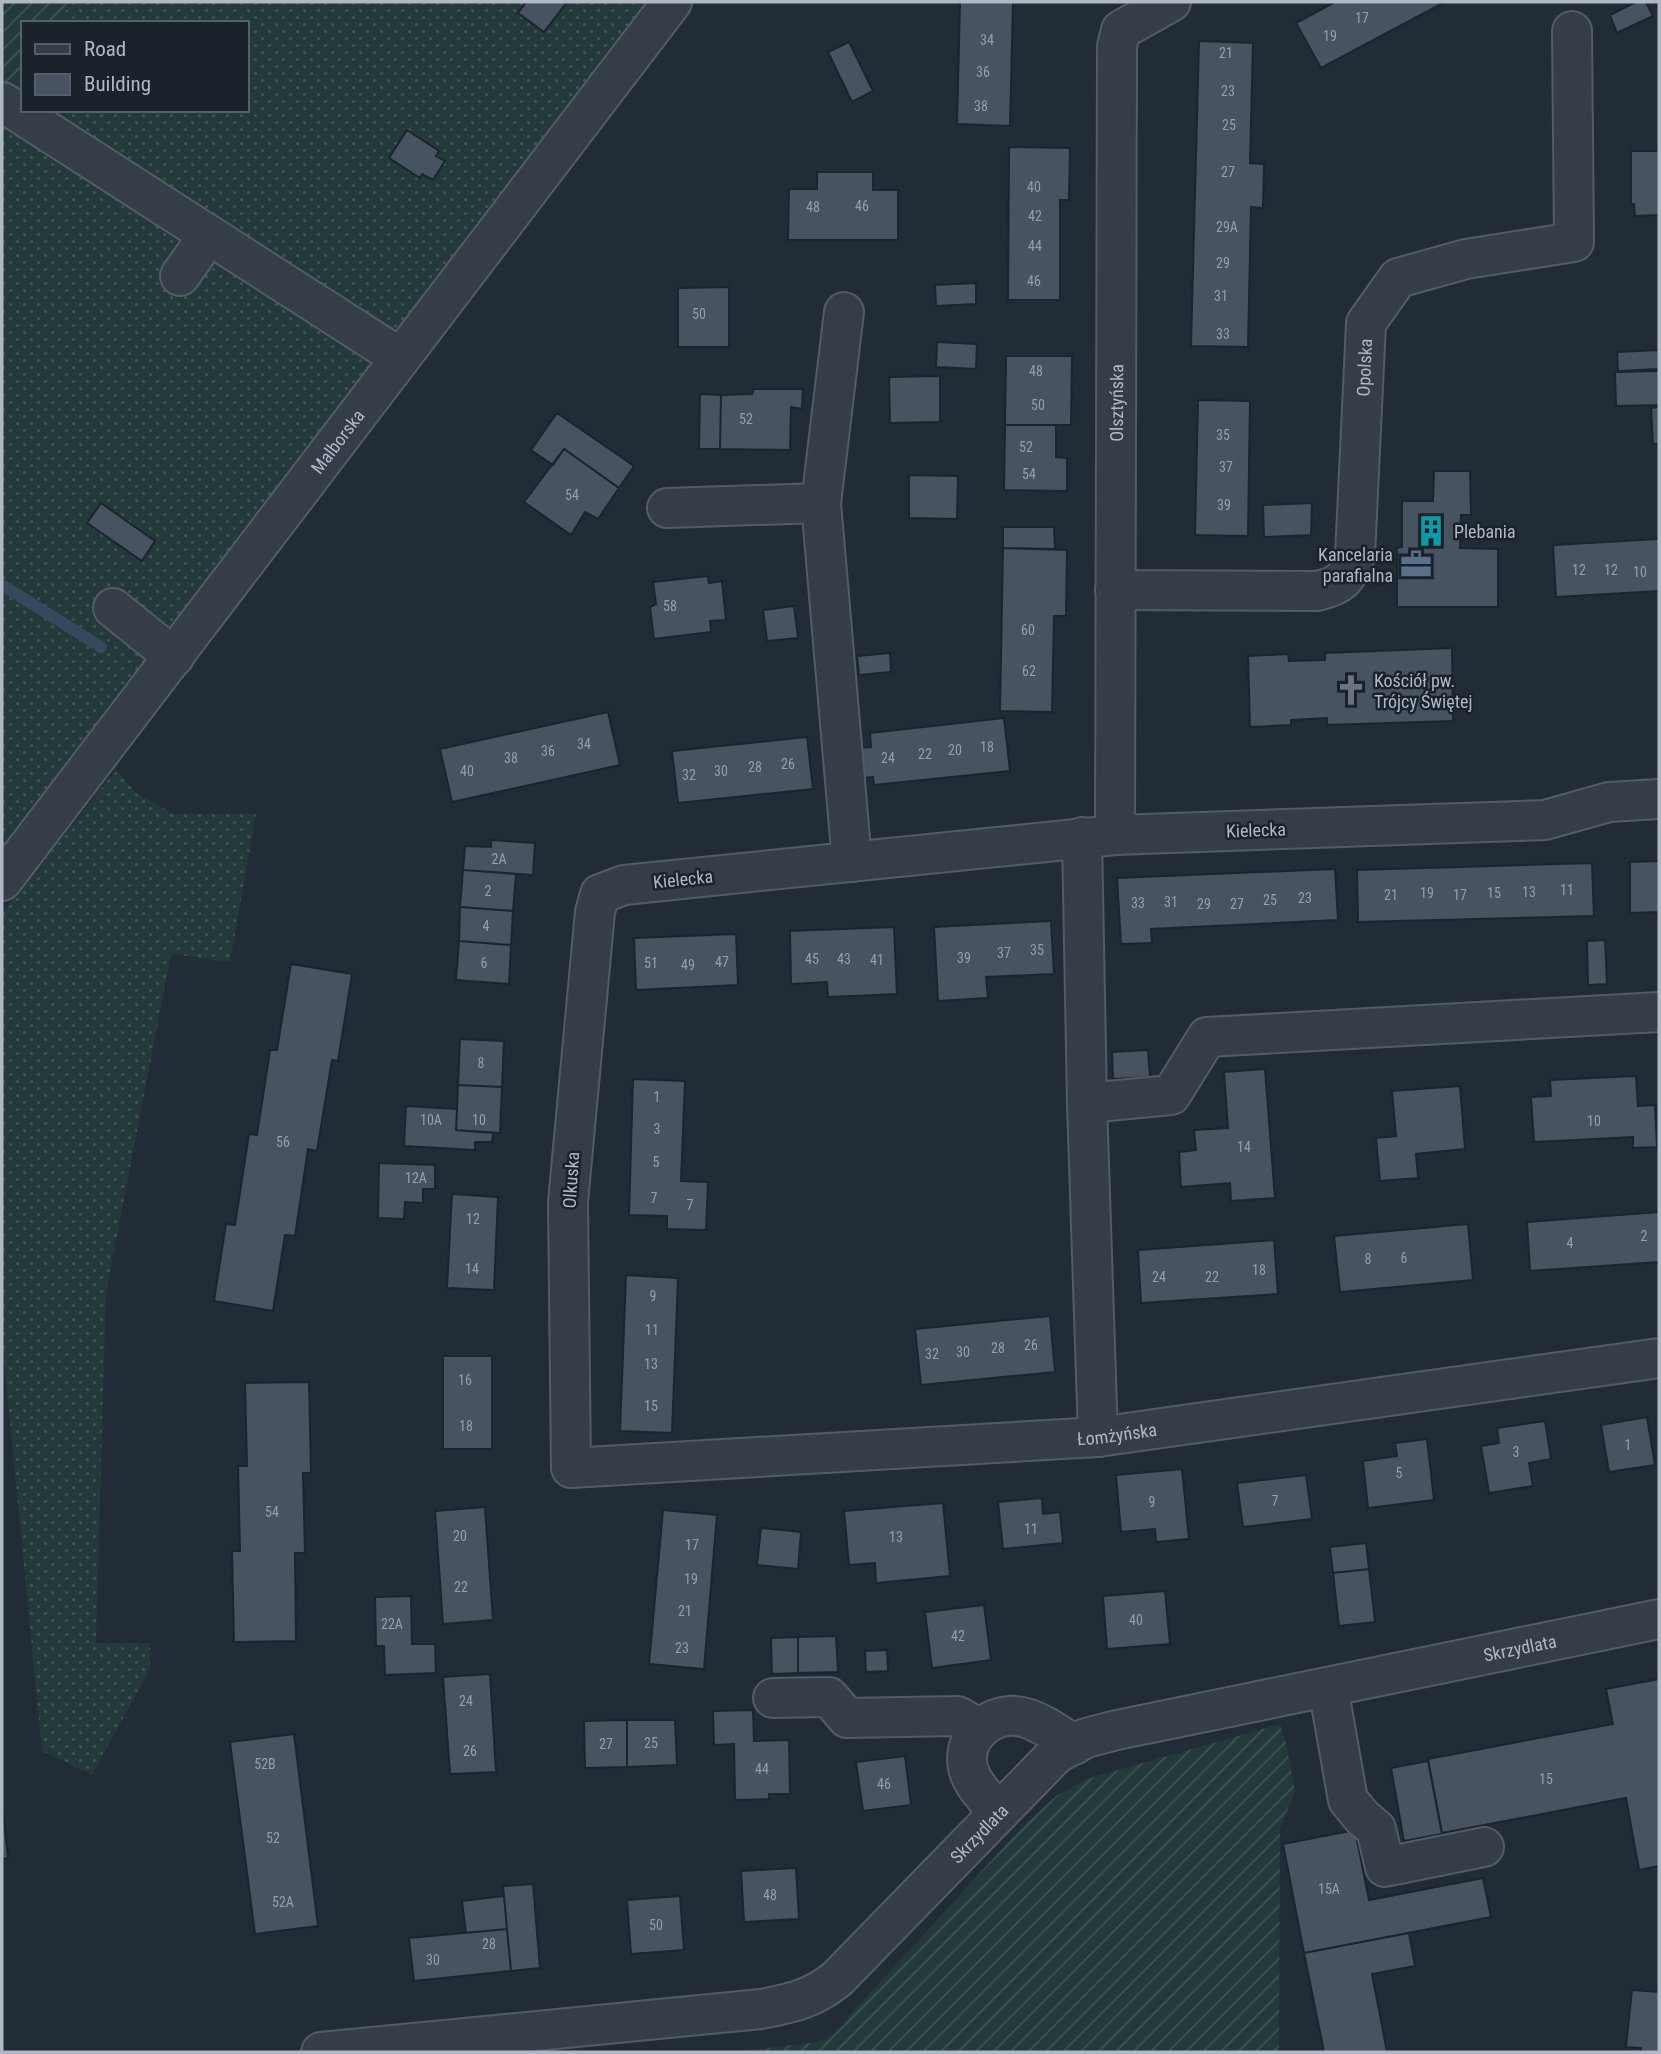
<svg xmlns="http://www.w3.org/2000/svg" width="1661" height="2054" font-family="'Roboto Condensed',sans-serif">
<style>
.grass{fill:url(#grass-dots)}
.garden{fill:url(#garden-furrows)}
.lines{fill:none;stroke-linecap:round;stroke-linejoin:round}
.stream{stroke:#35485e;stroke-width:12}
.building{fill:#475361;stroke:#1c242e;stroke-width:2}
.minor-casing{stroke:#525b66;stroke-width:42}
.minor{stroke:#343d48;stroke-width:38}
.labels{text-anchor:middle;dominant-baseline:central;stroke-width:5;stroke-linejoin:round;paint-order:stroke}
.number-label{font-size:14px;fill:#959fab}
.street-label{font-size:18px;fill:#afb8c4;stroke:#1a222c}
.poi-label{font-size:18px;fill:#afb8c4;stroke:#1a222c;text-anchor:start}
</style>
<defs>
<pattern id="grass-dots" width="8" height="8" patternUnits="userSpaceOnUse" patternTransform="scale(1.75)"><rect width="8" height="8" fill="#243939"/><path d="M2 2h.1M6 6h.1" fill="none" stroke="#415454" stroke-width="1.8" stroke-linecap="round"/></pattern>
<pattern id="garden-furrows" width="10" height="10" patternUnits="userSpaceOnUse" patternTransform="scale(1.75)"><rect width="10" height="10" fill="#243939"/><path d="M-1 1l2-2M0 10L10 0M9 11l2-2" fill="none" stroke="#415454"/></pattern>
</defs>
<rect width="100%" height="100%" fill="#212c37"/>
<path class="grass" d="M 72,2 L 649,2 L 2,846 L 2,98 L 23,69 L 23,110 L 247,110 L 247,23 L 57,23 Z
M 116,770 L 136,793 L 174,814 L 256,814 L 230,962 L 171,954 L 106,1293 L 96,1643 L 150,1643 L 150,1669 L 92,1775 L 42,1751 L 2,1340 L 2,1204 L 4,1196 L 2,1174 L 2,913 Z"/>
<path class="garden" d="M 2,2 L 72,2 L 57,23 L 23,23 L 23,69 L 2,98 Z
M 1280,1724 L 1286,1743 L 1295,1791 L 1280,1829 L 1279,2052 L 736,2052 L 817,2042 L 830,2037 L 1023,1826 L 1056,1796 L 1087,1779 Z"/>
<g class="lines">
<path class="stream" d="M 2,585 L 101,647"/>
</g>
<path class="building" d="M 526,2 L 567,2 L 544,32 L 518,13 Z
M 960,2 L 1013,2 L 1010,126 L 957,124 Z
M 1335,2 L 1445,2 L 1321,68 L 1296,23 Z
M 1636,2 L 1646,2 L 1653,16 L 1617,33 L 1610,15 Z
M 1199,41 L 1253,43 L 1250,163 L 1264,164 L 1263,208 L 1251,207 L 1248,347 L 1191,346 Z
M 849,42 L 873,91 L 852,102 L 828,52 Z
M 407,130 L 439,151 L 436,156 L 445,161 L 433,180 L 422,174 L 420,178 L 389,158 Z
M 1009,147 L 1070,148 L 1069,200 L 1060,200 L 1060,300 L 1008,300 Z
M 1631,151 L 1659,151 L 1659,215 L 1635,216 L 1634,204 L 1631,204 Z
M 817,172 L 873,172 L 873,190 L 898,190 L 898,240 L 788,240 L 789,189 L 817,189 Z
M 976,283 L 976,304 L 936,306 L 935,285 Z
M 729,287 L 729,347 L 678,347 L 678,288 Z
M 937,342 L 977,344 L 976,369 L 936,367 Z
M 1659,350 L 1659,369 L 1618,371 L 1617,352 Z
M 1006,356 L 1072,356 L 1071,425 L 1005,425 Z
M 1659,371 L 1659,405 L 1616,406 L 1615,372 Z
M 940,376 L 940,422 L 890,423 L 889,377 Z
M 754,389 L 803,389 L 802,409 L 791,407 L 790,450 L 720,449 L 721,395 L 752,394 Z
M 700,394 L 721,395 L 720,449 L 699,449 Z
M 1198,400 L 1250,401 L 1248,536 L 1195,535 Z
M 1659,407 L 1659,444 L 1653,444 L 1651,408 Z
M 557,413 L 634,466 L 619,488 L 564,449 L 553,465 L 531,450 Z
M 1005,425 L 1056,425 L 1056,457 L 1067,458 L 1067,491 L 1004,490 Z
M 564,449 L 619,488 L 598,519 L 585,512 L 571,535 L 524,502 Z
M 1434,471 L 1470,471 L 1471,515 L 1461,515 L 1460,548 L 1498,549 L 1498,607 L 1397,607 L 1397,548 L 1402,547 L 1402,501 L 1433,501 Z
M 909,475 L 958,476 L 957,519 L 909,518 Z
M 101,503 L 155,541 L 142,561 L 87,523 Z
M 1312,503 L 1311,535 L 1264,537 L 1263,505 Z
M 1003,527 L 1054,527 L 1055,549 L 1003,548 Z
M 1659,539 L 1659,591 L 1556,597 L 1553,545 Z
M 1003,548 L 1067,550 L 1066,616 L 1054,616 L 1052,712 L 1000,711 Z
M 708,576 L 709,583 L 722,581 L 726,620 L 710,621 L 711,632 L 654,639 L 650,607 L 656,604 L 653,582 Z
M 794,606 L 798,638 L 767,641 L 763,610 Z
M 1452,648 L 1453,721 L 1327,725 L 1327,718 L 1291,720 L 1291,725 L 1250,727 L 1248,656 L 1288,654 L 1289,661 L 1325,660 L 1325,653 Z
M 890,653 L 891,672 L 859,675 L 857,656 Z
M 608,712 L 620,765 L 452,802 L 440,749 Z
M 1004,718 L 1010,771 L 874,785 L 873,777 L 863,778 L 860,748 L 871,747 L 870,733 Z
M 807,737 L 813,789 L 678,803 L 672,751 Z
M 491,840 L 535,843 L 533,875 L 463,870 L 465,846 L 491,847 Z
M 1659,861 L 1659,912 L 1630,913 L 1630,862 Z
M 1592,863 L 1594,916 L 1358,922 L 1357,870 Z
M 1335,869 L 1338,920 L 1151,929 L 1152,943 L 1121,944 L 1117,878 Z
M 463,870 L 516,874 L 513,911 L 460,907 Z
M 460,907 L 513,911 L 511,945 L 459,941 Z
M 1051,921 L 1054,974 L 986,977 L 988,998 L 938,1001 L 934,927 Z
M 894,927 L 897,994 L 828,997 L 827,982 L 791,984 L 790,931 Z
M 736,934 L 738,985 L 636,990 L 634,938 Z
M 1605,940 L 1607,984 L 1588,985 L 1587,941 Z
M 459,941 L 511,945 L 509,984 L 456,980 Z
M 291,964 L 352,974 L 338,1061 L 332,1060 L 317,1151 L 308,1149 L 295,1236 L 285,1235 L 273,1311 L 214,1301 L 226,1224 L 235,1225 L 249,1134 L 257,1135 L 270,1050 L 277,1050 Z
M 460,1039 L 504,1041 L 502,1087 L 458,1085 Z
M 1148,1050 L 1150,1077 L 1113,1079 L 1112,1052 Z
M 1265,1069 L 1275,1198 L 1231,1201 L 1230,1183 L 1181,1187 L 1179,1152 L 1196,1150 L 1194,1130 L 1228,1128 L 1224,1072 Z
M 1636,1076 L 1638,1106 L 1655,1105 L 1657,1147 L 1633,1148 L 1633,1137 L 1534,1142 L 1531,1097 L 1551,1096 L 1550,1080 Z
M 633,1079 L 685,1081 L 681,1181 L 708,1182 L 706,1230 L 667,1229 L 667,1216 L 629,1215 Z
M 458,1085 L 502,1087 L 500,1133 L 456,1130 Z
M 1460,1086 L 1465,1149 L 1416,1154 L 1418,1178 L 1380,1181 L 1376,1138 L 1396,1136 L 1392,1091 Z
M 406,1106 L 457,1109 L 456,1130 L 493,1133 L 492,1142 L 475,1142 L 475,1150 L 404,1146 Z
M 379,1163 L 435,1165 L 435,1189 L 423,1189 L 423,1203 L 405,1202 L 404,1219 L 378,1218 Z
M 452,1194 L 498,1197 L 494,1290 L 447,1288 Z
M 1659,1212 L 1659,1262 L 1530,1271 L 1527,1222 Z
M 1468,1224 L 1473,1280 L 1340,1292 L 1334,1236 Z
M 1274,1240 L 1278,1294 L 1141,1303 L 1138,1250 Z
M 626,1275 L 678,1278 L 672,1433 L 620,1431 Z
M 1050,1316 L 1055,1372 L 921,1385 L 915,1329 Z
M 443,1356 L 492,1356 L 492,1449 L 443,1449 Z
M 309,1382 L 311,1473 L 303,1473 L 305,1553 L 295,1553 L 296,1641 L 234,1642 L 232,1551 L 240,1551 L 238,1466 L 247,1466 L 245,1383 Z
M 1647,1417 L 1655,1465 L 1609,1472 L 1601,1425 Z
M 1545,1421 L 1551,1459 L 1529,1463 L 1533,1486 L 1489,1493 L 1481,1446 L 1499,1443 L 1497,1428 Z
M 1427,1439 L 1434,1500 L 1368,1508 L 1363,1461 L 1397,1456 L 1395,1443 Z
M 1182,1469 L 1189,1539 L 1156,1542 L 1155,1529 L 1121,1532 L 1116,1475 Z
M 1306,1475 L 1312,1519 L 1243,1527 L 1237,1483 Z
M 1042,1498 L 1043,1514 L 1060,1512 L 1063,1543 L 1003,1549 L 998,1502 Z
M 943,1503 L 950,1576 L 876,1583 L 875,1563 L 849,1565 L 844,1511 Z
M 485,1507 L 493,1620 L 443,1624 L 435,1511 Z
M 663,1510 L 717,1515 L 704,1669 L 649,1664 Z
M 761,1528 L 801,1532 L 798,1569 L 757,1565 Z
M 1366,1543 L 1369,1569 L 1333,1573 L 1330,1547 Z
M 1369,1569 L 1375,1622 L 1339,1626 L 1333,1573 Z
M 1165,1591 L 1170,1644 L 1107,1649 L 1103,1596 Z
M 411,1596 L 412,1644 L 435,1644 L 436,1673 L 385,1675 L 384,1646 L 376,1646 L 375,1597 Z
M 984,1605 L 991,1660 L 932,1668 L 925,1612 Z
M 836,1636 L 838,1672 L 798,1673 L 798,1637 Z
M 798,1637 L 798,1673 L 772,1674 L 771,1638 Z
M 887,1650 L 888,1671 L 866,1672 L 865,1651 Z
M 490,1674 L 496,1772 L 450,1774 L 443,1677 Z
M 1659,1679 L 1659,1866 L 1639,1870 L 1626,1798 L 1442,1833 L 1428,1759 L 1613,1724 L 1606,1689 Z
M 753,1710 L 754,1741 L 789,1740 L 790,1794 L 769,1794 L 769,1799 L 735,1800 L 734,1744 L 714,1745 L 713,1711 Z
M 627,1720 L 627,1767 L 585,1768 L 584,1721 Z
M 627,1720 L 675,1720 L 677,1765 L 627,1767 Z
M 294,1734 L 318,1926 L 255,1934 L 230,1742 Z
M 905,1756 L 911,1805 L 863,1811 L 856,1762 Z
M 1428,1761 L 1442,1834 L 1404,1841 L 1391,1768 Z
M 2,1801 L 8,1858 L 2,1859 Z
M 1355,1830 L 1369,1900 L 1483,1878 L 1491,1917 L 1304,1953 L 1283,1844 Z
M 796,1868 L 799,1919 L 744,1922 L 741,1871 Z
M 533,1884 L 540,1968 L 511,1971 L 503,1886 Z
M 504,1896 L 507,1929 L 466,1933 L 462,1901 Z
M 680,1896 L 684,1950 L 631,1954 L 627,1900 Z
M 507,1929 L 511,1971 L 414,1981 L 409,1938 Z
M 1409,1933 L 1415,1966 L 1372,1974 L 1387,2052 L 1324,2052 L 1304,1953 Z
M 1632,1990 L 1659,1992 L 1659,2052 L 1641,2052 L 1641,2048 L 1626,2047 Z"/>
<g class="lines">
<defs>
<g id="minor">
<path d="M 2,102 L 399,357"/>
<path d="M 180,276 L 209,235"/>
<path d="M 844,312 L 821,503 L 852,862"/>
<path d="M 667,508 L 821,503"/>
<path id="s1" d="M 1115,590 L 1317,591 C 1343,585 1346,579 1355,556 L 1366,323 L 1398,278 L 1466,259 L 1574,242 L 1572,31"/>
<path d="M 113,608 L 174,657"/>
<path id="s2" d="M 1659,799 L 1609,802 L 1545,820 L 1115,835 L 624,885 L 600,894 L 595,912 L 568,1202 L 571,1468 L 1098,1437 L 1659,1358"/>
<path id="s3" d="M 1115,835 L 1117,46 L 1121,30 L 1171,2"/>
<path d="M 1082,837 L 1087,1103 L 1098,1437"/>
<path id="s4" d="M 2,881 L 672,2"/>
<path d="M 1087,1103 L 1171,1095 L 1207,1037 L 1659,1012"/>
<path d="M 1328,1687 L 1348,1800 L 1362,1817 L 1376,1829 L 1385,1867 L 1484,1847"/>
<path d="M 773,1698 L 829,1697 L 847,1718 L 958,1716 L 980,1729"/>
<path d="M 999,1813 C 988,1800 972,1785 968,1768 C 961,1735 994,1708 1026,1718 C 1043,1723 1059,1735 1074,1745"/>
<path id="s5" d="M 321,2052 L 761,2009 C 792,2003 812,1999 837,1979 L 1057,1753 L 1086,1738 L 1117,1730 L 1659,1619"/>
</g>
</defs>
<use href="#minor" class="minor-casing"/>
<use href="#minor" class="minor"/>
</g>
<defs>
<symbol id="building-bare" viewBox="-9 -9 18 18"><path d="M-4-6H4V6H1V3H-1V6H-4ZM-2.5-4.3h1.7v1.8h-1.7ZM.8-4.3h1.7v1.8H.8ZM-2.5-1h1.7V.8h-1.7ZM.8-1h1.7V.8H.8Z" fill="#0f9aa8" stroke="#1a222c" stroke-width="2.5" paint-order="stroke"/></symbol>
<symbol id="office-bare" viewBox="-9 -9 18 18"><path d="M-6-3h4V-5.5h4V-3h4V5H-6ZM-1-4.5V-3h2v-1.5ZM-6 0V1H6V0Z" fill="#5c6f8a" stroke="#1a222c" stroke-width="2.5" paint-order="stroke"/></symbol>
<symbol id="church-bare" viewBox="-9 -9 18 18"><path d="M-1.2-6h2.4v3.5h3.3v2.4h-3.3V6h-2.4V-.1h-3.3v-2.4h3.3Z" fill="#6b7280" stroke="#1a222c" stroke-width="2.5" paint-order="stroke"/></symbol>
</defs>
<g fill-rule="evenodd">
<use href="#building-bare" x="1409" y="509" width="44" height="44"/>
<use href="#office-bare" x="1394" y="542" width="44" height="44"/>
<use href="#church-bare" x="1329" y="668" width="44" height="44"/>
</g>
<g class="labels">
<g class="number-label">
<text x="1362" y="18">17</text>
<text x="1330" y="36">19</text>
<text x="987" y="40">34</text>
<text x="1226" y="53">21</text>
<text x="983" y="72">36</text>
<text x="1228" y="91">23</text>
<text x="981" y="106">38</text>
<text x="1229" y="125">25</text>
<text x="1228" y="172">27</text>
<text x="1034" y="187">40</text>
<text x="862" y="206">46</text>
<text x="813" y="207">48</text>
<text x="1035" y="216">42</text>
<text x="1227" y="227">29A</text>
<text x="1035" y="246">44</text>
<text x="1223" y="263">29</text>
<text x="1034" y="281">46</text>
<text x="1221" y="296">31</text>
<text x="699" y="314">50</text>
<text x="1223" y="334">33</text>
<text x="1036" y="371">48</text>
<text x="1038" y="405">50</text>
<text x="746" y="419">52</text>
<text x="1223" y="435">35</text>
<text x="1026" y="447">52</text>
<text x="1226" y="467">37</text>
<text x="1029" y="474">54</text>
<text x="572" y="495">54</text>
<text x="1224" y="505">39</text>
<text x="1579" y="570">12</text>
<text x="1611" y="570">12</text>
<text x="1640" y="572">10</text>
<text x="670" y="606">58</text>
<text x="1028" y="630">60</text>
<text x="1029" y="671">62</text>
<text x="584" y="744">34</text>
<text x="987" y="747">18</text>
<text x="955" y="750">20</text>
<text x="548" y="751">36</text>
<text x="925" y="754">22</text>
<text x="511" y="758">38</text>
<text x="888" y="758">24</text>
<text x="788" y="764">26</text>
<text x="755" y="767">28</text>
<text x="467" y="771">40</text>
<text x="721" y="771">30</text>
<text x="689" y="775">32</text>
<text x="499" y="859">2A</text>
<text x="1567" y="890">11</text>
<text x="488" y="891">2</text>
<text x="1529" y="892">13</text>
<text x="1427" y="893">19</text>
<text x="1494" y="893">15</text>
<text x="1391" y="895">21</text>
<text x="1460" y="895">17</text>
<text x="1305" y="898">23</text>
<text x="1270" y="900">25</text>
<text x="1171" y="902">31</text>
<text x="1138" y="903">33</text>
<text x="1204" y="904">29</text>
<text x="1237" y="904">27</text>
<text x="486" y="926">4</text>
<text x="1037" y="950">35</text>
<text x="1004" y="953">37</text>
<text x="964" y="958">39</text>
<text x="812" y="959">45</text>
<text x="844" y="959">43</text>
<text x="877" y="960">41</text>
<text x="722" y="962">47</text>
<text x="484" y="963">6</text>
<text x="651" y="963">51</text>
<text x="688" y="965">49</text>
<text x="481" y="1063">8</text>
<text x="657" y="1097">1</text>
<text x="431" y="1120">10A</text>
<text x="479" y="1120">10</text>
<text x="1594" y="1121">10</text>
<text x="657" y="1129">3</text>
<text x="283" y="1142">56</text>
<text x="1244" y="1147">14</text>
<text x="656" y="1162">5</text>
<text x="416" y="1178">12A</text>
<text x="654" y="1198">7</text>
<text x="690" y="1205">7</text>
<text x="473" y="1219">12</text>
<text x="1644" y="1236">2</text>
<text x="1570" y="1243">4</text>
<text x="1404" y="1258">6</text>
<text x="1368" y="1259">8</text>
<text x="472" y="1269">14</text>
<text x="1259" y="1270">18</text>
<text x="1159" y="1277">24</text>
<text x="1212" y="1277">22</text>
<text x="653" y="1296">9</text>
<text x="652" y="1330">11</text>
<text x="1031" y="1345">26</text>
<text x="998" y="1348">28</text>
<text x="963" y="1352">30</text>
<text x="932" y="1354">32</text>
<text x="651" y="1364">13</text>
<text x="465" y="1380">16</text>
<text x="651" y="1406">15</text>
<text x="466" y="1426">18</text>
<text x="1628" y="1445">1</text>
<text x="1516" y="1452">3</text>
<text x="1399" y="1473">5</text>
<text x="1275" y="1501">7</text>
<text x="1152" y="1502">9</text>
<text x="272" y="1512">54</text>
<text x="1031" y="1529">11</text>
<text x="460" y="1536">20</text>
<text x="896" y="1537">13</text>
<text x="692" y="1545">17</text>
<text x="691" y="1579">19</text>
<text x="461" y="1587">22</text>
<text x="685" y="1611">21</text>
<text x="1136" y="1620">40</text>
<text x="392" y="1624">22A</text>
<text x="958" y="1636">42</text>
<text x="682" y="1648">23</text>
<text x="466" y="1701">24</text>
<text x="651" y="1743">25</text>
<text x="606" y="1744">27</text>
<text x="470" y="1751">26</text>
<text x="265" y="1764">52B</text>
<text x="762" y="1769">44</text>
<text x="1546" y="1779">15</text>
<text x="884" y="1784">46</text>
<text x="273" y="1838">52</text>
<text x="1329" y="1889">15A</text>
<text x="770" y="1895">48</text>
<text x="283" y="1902">52A</text>
<text x="656" y="1925">50</text>
<text x="489" y="1944">28</text>
<text x="433" y="1960">30</text>
</g>
<g class="street-label">
<text stroke="none"><textPath href="#s1" startOffset="446">Opolska</textPath></text>
<text stroke="none"><textPath href="#s3" startOffset="432">Olsztyńska</textPath></text>
<text stroke="none"><textPath href="#s4" startOffset="553">Malborska</textPath></text>
<text transform="translate(1256 830) rotate(-2)">Kielecka</text>
<text transform="translate(683 879) rotate(-6)">Kielecka</text>
<text transform="translate(571 1180) rotate(-86)">Olkuska</text>
<text stroke="none"><textPath href="#s2" startOffset="2189">Łomżyńska</textPath></text>
<text stroke="none"><textPath href="#s5" startOffset="1316">Skrzydlata</textPath></text>
<text stroke="none"><textPath href="#s5" startOffset="728">Skrzydlata</textPath></text>
</g>
<g class="poi-label">
<text x="1454" y="531">Plebania</text>
<text x="1393" y="554" text-anchor="end">Kancelaria<tspan x="1393" dy="21">parafialna</tspan></text>
<text x="1374" y="680">Kościół pw.<tspan x="1374" dy="21">Trójcy Świętej</tspan></text>
</g>
</g>
<rect width="1661" height="2054" fill="none" stroke="#afb8c4" stroke-width="7"/>
<rect x="21" y="21" width="228" height="91" fill="#1a222c" stroke="#565e69" stroke-width="2"/>
<rect x="35" y="44" width="35" height="10" fill="#343d48" stroke="#565e69" stroke-width="2"/>
<text x="84" y="56" font-size="21" fill="#afb8c4">Road</text>
<rect x="35" y="74" width="35" height="21" fill="#475361" stroke="#565e69" stroke-width="2"/>
<text x="84" y="91" font-size="21" fill="#afb8c4">Building</text>
</svg>
